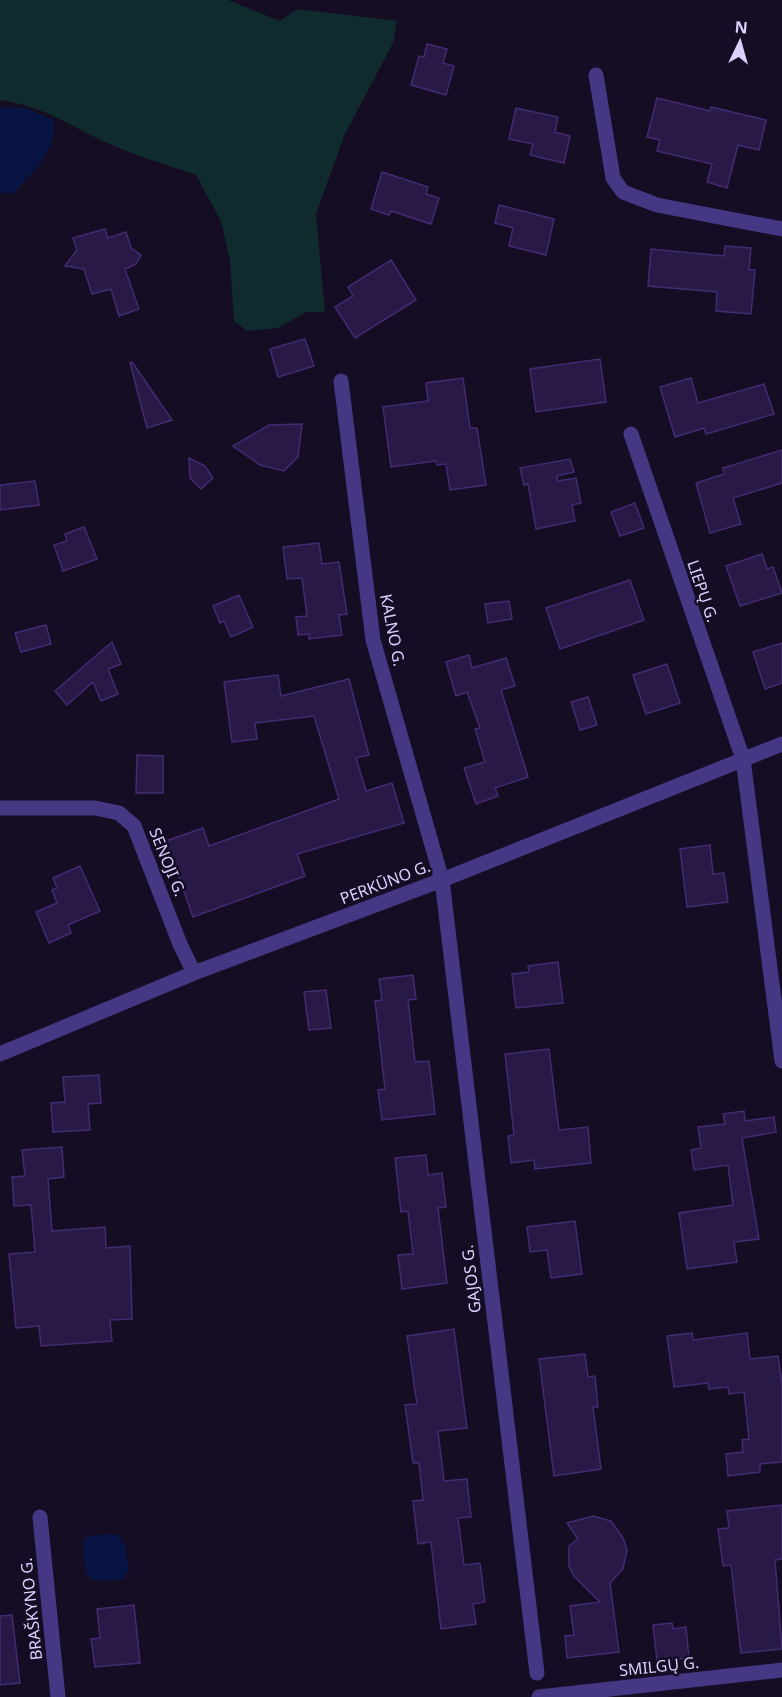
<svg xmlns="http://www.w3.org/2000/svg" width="782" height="1697" font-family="'Noto Sans',sans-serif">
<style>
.green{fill:#102b2e}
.water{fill:#081443}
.building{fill:#291946;stroke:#442a73;stroke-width:1.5}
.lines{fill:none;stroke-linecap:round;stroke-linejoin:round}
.minor{stroke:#463785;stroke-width:15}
.labels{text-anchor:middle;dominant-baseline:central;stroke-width:5;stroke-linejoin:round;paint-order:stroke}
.street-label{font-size:16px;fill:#ddd0ff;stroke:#150d24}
</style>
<rect width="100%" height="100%" fill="#150d24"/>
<path class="green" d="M 0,0 L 228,0 L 280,21 L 297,9 L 397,21 L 393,43 L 344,136 L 316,214 L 325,312 L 306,312 L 278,328 L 247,331 L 234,321 L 230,260 L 221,221 L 196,175 C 168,165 139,157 112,145 C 70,127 48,107 0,100 Z"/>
<path class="water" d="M 0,108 L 24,108 L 54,120 C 57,151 33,172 14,193 L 0,193 Z
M 105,1534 L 118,1535 L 125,1545 L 129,1570 L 123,1580 L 93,1580 L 85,1572 L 83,1540 L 86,1537 Z"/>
<path class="building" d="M 427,44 L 447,49 L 443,63 L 454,66 L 446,95 L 411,85 L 419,56 L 424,57 Z
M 657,98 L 710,111 L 711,107 L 766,120 L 759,150 L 738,145 L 727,188 L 707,182 L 712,164 L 657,151 L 660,140 L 647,137 Z
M 516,108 L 558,117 L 555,132 L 570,136 L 564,163 L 530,155 L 533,144 L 509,139 Z
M 382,172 L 428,187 L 426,194 L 439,198 L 431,224 L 391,211 L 389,215 L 371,209 Z
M 499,205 L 554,219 L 546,255 L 509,246 L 513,228 L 495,223 Z
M 105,229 L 108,238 L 126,232 L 131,248 L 141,255 L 136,264 L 125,269 L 139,309 L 119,316 L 111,289 L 92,294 L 84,269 L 65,266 L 77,250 L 73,238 Z
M 725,246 L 751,248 L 749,270 L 755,270 L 751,314 L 716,311 L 717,292 L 648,286 L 651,249 L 724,256 Z
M 391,260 L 416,300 L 355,338 L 335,307 L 353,296 L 348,287 Z
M 305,339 L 314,366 L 278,377 L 270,349 Z
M 600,359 L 606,402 L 536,412 L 530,369 Z
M 132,362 L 172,420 L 147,428 L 130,363 Z
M 463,378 L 470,428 L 477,428 L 486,485 L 450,490 L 446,464 L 437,465 L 436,461 L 391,467 L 383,407 L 428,401 L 426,383 Z
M 691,378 L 698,403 L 764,384 L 774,414 L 706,434 L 704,428 L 675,437 L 660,387 Z
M 302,424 L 298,457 L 284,471 L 260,465 L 233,446 L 269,425 Z
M 782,450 L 782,483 L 733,498 L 741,524 L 710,533 L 696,483 L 724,474 L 723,468 Z
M 189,458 L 205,466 L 213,478 L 201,489 L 190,478 Z
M 570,459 L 574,472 L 557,476 L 558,481 L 576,478 L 581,503 L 572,505 L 575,521 L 536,529 L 528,484 L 524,485 L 520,468 Z
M 35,481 L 39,505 L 0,510 L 0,485 Z
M 635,503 L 644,528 L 620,536 L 611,512 Z
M 84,527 L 97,559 L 63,571 L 54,545 L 67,541 L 65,534 Z
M 319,543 L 322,564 L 339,562 L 347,614 L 339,615 L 342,635 L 309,639 L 309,634 L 298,635 L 296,617 L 307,616 L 302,578 L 287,579 L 283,547 Z
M 762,554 L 767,569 L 773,567 L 782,593 L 740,606 L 726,566 Z
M 630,580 L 644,620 L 560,649 L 546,608 Z
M 239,595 L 253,627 L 231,637 L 224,621 L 220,623 L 213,606 Z
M 509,601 L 512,619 L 488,623 L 485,604 Z
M 46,625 L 51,644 L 21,652 L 15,633 Z
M 112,642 L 121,664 L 108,669 L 118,694 L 101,701 L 93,682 L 67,705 L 55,691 Z
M 782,643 L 782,683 L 765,689 L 753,652 Z
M 469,655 L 472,668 L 506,658 L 515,686 L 501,690 L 528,777 L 495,788 L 498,796 L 476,804 L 464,768 L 485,762 L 475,729 L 480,728 L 467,692 L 456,696 L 446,662 Z
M 667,664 L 680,703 L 646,714 L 633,675 Z
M 278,675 L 281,696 L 349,679 L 369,755 L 356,758 L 366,791 L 392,783 L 404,823 L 297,854 L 305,876 L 193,917 L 166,841 L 203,828 L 209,846 L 339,799 L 314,716 L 255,723 L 257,739 L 232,742 L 224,682 Z
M 588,697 L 597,725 L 580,730 L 571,702 Z
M 137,755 L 163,756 L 163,793 L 136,793 Z
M 710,845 L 713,874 L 724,873 L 728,902 L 687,907 L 680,849 Z
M 80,866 L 100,911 L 68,925 L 71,933 L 49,943 L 36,912 L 57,903 L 52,890 L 57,888 L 53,878 Z
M 558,962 L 563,1003 L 516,1008 L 512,974 L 529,972 L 528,966 Z
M 413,975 L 416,999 L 408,1000 L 415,1062 L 429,1061 L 435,1114 L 382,1120 L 378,1090 L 385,1089 L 375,1001 L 382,1000 L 379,979 Z
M 326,990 L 331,1028 L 309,1030 L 304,992 Z
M 549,1049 L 559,1130 L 588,1127 L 591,1163 L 535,1169 L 534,1160 L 511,1163 L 508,1136 L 514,1135 L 505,1054 Z
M 99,1075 L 101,1103 L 88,1104 L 90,1130 L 53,1132 L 51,1103 L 65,1102 L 63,1077 Z
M 744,1111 L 745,1121 L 774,1117 L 776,1132 L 742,1138 L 759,1239 L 734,1242 L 737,1262 L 687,1269 L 679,1213 L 733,1205 L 728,1165 L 694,1170 L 691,1150 L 701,1148 L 698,1127 L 725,1124 L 723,1114 Z
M 62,1147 L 64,1177 L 48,1179 L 52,1231 L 105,1227 L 106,1248 L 130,1246 L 132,1319 L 110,1320 L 112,1341 L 41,1346 L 39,1326 L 16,1328 L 9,1254 L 35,1252 L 31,1205 L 14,1206 L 12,1177 L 25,1176 L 22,1150 Z
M 426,1155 L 428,1175 L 442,1173 L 446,1207 L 438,1208 L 447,1283 L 402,1289 L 398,1255 L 413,1254 L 408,1211 L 401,1212 L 395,1158 Z
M 575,1221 L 582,1274 L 551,1278 L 547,1250 L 530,1252 L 527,1227 Z
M 454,1329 L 467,1428 L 438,1431 L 444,1481 L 467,1479 L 471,1517 L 458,1518 L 464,1565 L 480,1563 L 485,1602 L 473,1604 L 476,1624 L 441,1629 L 431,1542 L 418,1544 L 413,1501 L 423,1500 L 419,1463 L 413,1463 L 405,1405 L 417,1404 L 407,1336 Z
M 692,1333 L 693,1340 L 747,1333 L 750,1359 L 778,1356 L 782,1383 L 782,1462 L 760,1464 L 760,1472 L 728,1476 L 726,1454 L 743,1452 L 742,1440 L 749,1439 L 744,1392 L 729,1394 L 728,1387 L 709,1389 L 708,1383 L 674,1387 L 667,1336 Z
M 585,1354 L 588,1377 L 595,1376 L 598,1407 L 593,1407 L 601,1469 L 554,1476 L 539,1359 Z
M 782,1505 L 782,1559 L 775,1560 L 782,1649 L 741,1653 L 731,1565 L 723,1566 L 718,1529 L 729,1528 L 727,1511 Z
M 593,1516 L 611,1521 L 623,1538 L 627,1550 L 623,1569 L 610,1583 L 619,1652 L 567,1658 L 565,1636 L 574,1635 L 570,1606 L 600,1602 L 574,1576 L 569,1566 L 569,1546 L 578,1539 L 567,1523 Z
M 134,1605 L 140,1663 L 95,1667 L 91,1639 L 100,1638 L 97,1609 Z
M 12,1615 L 20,1683 L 0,1685 L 0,1616 Z
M 672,1623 L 673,1629 L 686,1627 L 689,1658 L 657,1661 L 653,1625 Z"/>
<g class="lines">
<path class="minor" d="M 596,75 L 613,178 L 623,192 L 657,205 L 782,229
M 341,381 L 373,640 L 442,880 L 537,1673
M 631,434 L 743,759 L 782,1061
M 0,808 L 95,808 L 119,813 L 134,826 L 180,944 L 194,973
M 0,1054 L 194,973 L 442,880 L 782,744
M 40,1517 L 58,1697
M 539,1697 L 782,1670"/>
</g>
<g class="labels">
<g class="street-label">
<text transform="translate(703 591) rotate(71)">LIEPŲ G.</text>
<text transform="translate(393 630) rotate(79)">KALNO G.</text>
<text transform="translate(168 862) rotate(68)">SENOJI G.</text>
<text transform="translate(385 882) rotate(-21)">PERKŪNO G.</text>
<text transform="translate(471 1279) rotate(-97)">GAJOS G.</text>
<text transform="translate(31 1609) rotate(-96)">BRAŠKYNO G.</text>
<text transform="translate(659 1666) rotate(-6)">SMILGŲ G.</text>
</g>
</g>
<g transform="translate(740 42) rotate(5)" stroke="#150d24" stroke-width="4.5" paint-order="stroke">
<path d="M0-4.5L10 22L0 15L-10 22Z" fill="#ddd0ff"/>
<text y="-9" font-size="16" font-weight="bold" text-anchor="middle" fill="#ddd0ff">N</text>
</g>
</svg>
